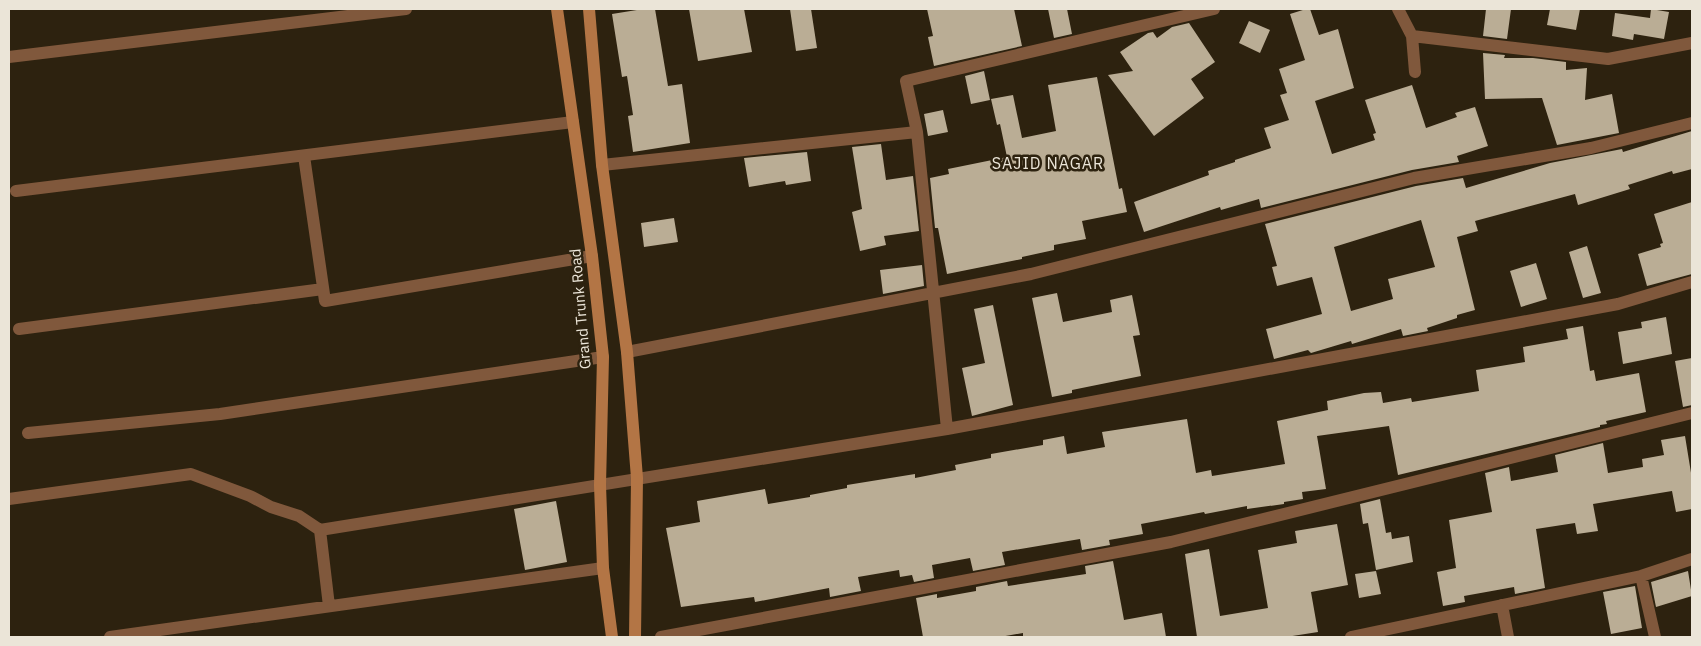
<svg xmlns="http://www.w3.org/2000/svg" width="1701" height="646" font-family="'IBM Plex Sans',sans-serif">
<style>
.building{fill:#baad95;fill-rule:evenodd}
.lines{fill:none;stroke-linecap:round;stroke-linejoin:round}
.minor{stroke:#80583c;stroke-width:12}
.secondary{stroke:#b37545;stroke-width:12}
.labels{text-anchor:middle;dominant-baseline:central;stroke-width:5;stroke-linejoin:round;paint-order:stroke}
.street-label{font-size:15px;fill:#ebe5d8;stroke:#2d220f}
.neighbourhood-label{font-size:16px;letter-spacing:1px;fill:#ebe5d8;stroke:#2d220f}
</style>
<rect width="100%" height="100%" fill="#2d220f"/>
<path class="building" d="M 643,9 L 655,9 L 668,86 L 682,84 L 690,143 L 633,152 L 628,116 L 633,115 L 627,76 L 622,77 L 612,14 Z
M 689,9 L 744,9 L 752,52 L 698,61 Z
M 790,9 L 811,9 L 817,48 L 796,51 Z
M 927,9 L 1014,9 L 1022,46 L 934,66 L 928,37 L 933,36 Z
M 1048,9 L 1067,9 L 1072,34 L 1054,38 Z
M 1306,9 L 1310,9 L 1319,35 L 1338,29 L 1354,88 L 1315,101 L 1332,154 L 1375,140 L 1373,134 L 1376,133 L 1365,100 L 1412,85 L 1426,128 L 1457,117 L 1455,113 L 1475,107 L 1488,146 L 1457,156 L 1459,162 L 1412,170 L 1261,208 L 1259,199 L 1221,210 L 1220,207 L 1144,232 L 1134,202 L 1209,175 L 1208,171 L 1235,162 L 1235,160 L 1271,148 L 1264,128 L 1289,120 L 1280,95 L 1287,93 L 1279,69 L 1305,60 L 1290,14 Z
M 1486,9 L 1511,9 L 1507,39 L 1483,36 Z
M 1550,9 L 1580,9 L 1576,30 L 1547,25 Z
M 1651,9 L 1669,12 L 1664,39 L 1634,34 L 1633,40 L 1612,36 L 1615,13 L 1650,18 Z
M 1249,21 L 1270,30 L 1260,53 L 1239,43 Z
M 1189,23 L 1215,62 L 1191,79 L 1204,98 L 1154,136 L 1108,75 L 1133,71 L 1120,52 L 1148,33 L 1153,32 L 1157,38 L 1172,27 Z
M 1483,53 L 1505,55 L 1504,58 L 1533,58 L 1566,62 L 1566,70 L 1587,68 L 1585,100 L 1612,94 L 1619,133 L 1557,145 L 1542,98 L 1485,99 Z
M 984,71 L 990,100 L 971,104 L 965,76 Z
M 1097,77 L 1119,189 L 1122,188 L 1127,212 L 1082,221 L 1086,239 L 1054,245 L 1054,250 L 1022,257 L 1022,259 L 947,274 L 938,228 L 935,228 L 930,178 L 949,174 L 948,169 L 1007,157 L 1000,124 L 997,125 L 991,99 L 1013,95 L 1022,138 L 1056,131 L 1048,85 Z
M 943,110 L 948,132 L 928,136 L 924,114 Z
M 1692,131 L 1692,169 L 1673,174 L 1672,171 L 1628,185 L 1630,189 L 1578,205 L 1575,194 L 1475,221 L 1478,231 L 1457,237 L 1475,310 L 1457,315 L 1457,318 L 1427,328 L 1428,331 L 1403,336 L 1401,329 L 1352,344 L 1351,341 L 1311,353 L 1308,350 L 1274,359 L 1266,329 L 1322,314 L 1312,277 L 1277,286 L 1272,267 L 1277,266 L 1265,224 L 1416,186 L 1463,178 L 1466,188 L 1550,163 L 1622,149 L 1623,152 ZM 1421,220 L 1435,267 L 1388,279 L 1393,299 L 1351,311 L 1334,247 Z
M 881,144 L 886,180 L 913,176 L 919,231 L 884,236 L 886,245 L 860,251 L 852,212 L 862,209 L 852,147 Z
M 807,152 L 811,181 L 786,185 L 785,181 L 749,187 L 744,158 Z
M 1692,202 L 1692,274 L 1647,286 L 1638,254 L 1661,247 L 1660,244 L 1663,243 L 1654,214 Z
M 674,218 L 678,242 L 644,247 L 641,223 Z
M 1587,246 L 1601,293 L 1583,298 L 1569,252 Z
M 1536,263 L 1547,299 L 1521,307 L 1510,271 Z
M 922,265 L 924,286 L 883,294 L 880,270 Z
M 1057,293 L 1063,322 L 1112,312 L 1110,300 L 1132,295 L 1140,335 L 1133,336 L 1141,376 L 1072,390 L 1072,393 L 1052,397 L 1032,298 Z
M 993,305 L 1013,405 L 972,416 L 962,368 L 985,363 L 974,309 Z
M 1666,317 L 1672,354 L 1623,364 L 1618,332 L 1642,328 L 1641,322 Z
M 1583,326 L 1590,371 L 1594,370 L 1596,381 L 1639,373 L 1646,412 L 1606,421 L 1607,424 L 1600,425 L 1600,427 L 1398,475 L 1389,426 L 1317,436 L 1326,489 L 1302,492 L 1303,499 L 1284,502 L 1284,504 L 1247,509 L 1247,506 L 1205,514 L 1204,512 L 1141,524 L 1143,534 L 1109,540 L 1110,545 L 1082,550 L 1080,539 L 1002,552 L 1005,565 L 973,571 L 970,558 L 932,565 L 934,578 L 914,582 L 912,575 L 900,577 L 899,570 L 858,577 L 861,591 L 830,597 L 829,588 L 755,602 L 754,597 L 681,607 L 666,528 L 700,522 L 697,501 L 765,489 L 768,504 L 810,497 L 810,495 L 847,488 L 847,485 L 915,474 L 915,478 L 956,470 L 955,465 L 991,458 L 991,454 L 1043,445 L 1043,440 L 1064,436 L 1067,454 L 1105,447 L 1102,432 L 1187,419 L 1196,473 L 1211,470 L 1212,476 L 1285,464 L 1277,421 L 1328,410 L 1327,401 L 1364,393 L 1381,392 L 1383,403 L 1411,398 L 1412,402 L 1479,391 L 1476,370 L 1525,362 L 1523,347 L 1568,339 L 1566,329 Z
M 1692,358 L 1692,405 L 1683,407 L 1675,361 Z
M 1685,436 L 1692,479 L 1692,509 L 1676,512 L 1672,491 L 1593,504 L 1598,531 L 1577,534 L 1575,523 L 1536,529 L 1545,588 L 1515,594 L 1514,587 L 1464,596 L 1465,602 L 1443,606 L 1437,572 L 1456,568 L 1449,520 L 1492,512 L 1485,473 L 1509,467 L 1511,481 L 1558,472 L 1555,455 L 1603,443 L 1608,473 L 1643,467 L 1642,459 L 1664,455 L 1661,440 Z
M 1380,499 L 1386,533 L 1391,532 L 1392,539 L 1409,536 L 1413,562 L 1376,570 L 1368,523 L 1363,524 L 1360,504 Z
M 556,501 L 567,562 L 525,570 L 514,509 Z
M 1337,524 L 1348,585 L 1311,592 L 1318,632 L 1286,637 L 1197,637 L 1185,554 L 1209,549 L 1220,616 L 1268,608 L 1258,550 L 1297,543 L 1295,531 Z
M 1113,561 L 1124,620 L 1162,613 L 1166,637 L 1023,637 L 1023,633 L 1000,637 L 923,637 L 916,598 L 937,594 L 937,598 L 976,591 L 976,587 L 1007,581 L 1008,586 L 1086,574 L 1085,566 Z
M 1376,571 L 1381,594 L 1359,598 L 1355,574 Z
M 1688,571 L 1692,596 L 1656,607 L 1651,582 Z
M 1635,586 L 1642,628 L 1611,634 L 1603,592 Z"/>
<g class="lines">
<path class="minor" d="M 1398,9 L 1412,36 L 1415,72
M 1412,36 L 1608,59 L 1692,43
M 9,57 L 406,9
M 917,132 L 906,81 L 1214,9
M 304,156 L 325,301 L 592,256
M 602,165 L 917,132 L 947,429
M 16,191 L 573,122
M 19,329 L 323,289
M 627,352 L 1031,274 L 1414,178 L 1591,148 L 1692,123
M 28,433 L 220,414 L 603,357
M 9,499 L 191,474 L 250,496 L 271,507 L 299,516 L 320,530
M 1641,576 L 1655,637
M 1502,605 L 1508,637
M 329,606 L 320,530 L 947,429 L 1618,304 L 1692,282
M 110,637 L 603,568
M 661,637 L 1171,542 L 1692,413
M 1351,637 L 1641,576 L 1692,559"/>
<path class="secondary" d="M 557,9 L 592,256 L 603,357 L 600,485 L 603,568 L 612,637
M 589,9 L 602,165 L 627,352 L 637,478 L 635,637"/>
</g>
<g class="labels">
<g class="street-label">
<text transform="translate(580 309) rotate(-95)">Grand Trunk Road</text>
</g>
<g class="neighbourhood-label">
<text x="1048" y="163">SAJID NAGAR</text>
</g>
</g>
<rect width="1701" height="646" fill="none" stroke="#ebe5d8" stroke-width="20"/>
</svg>
